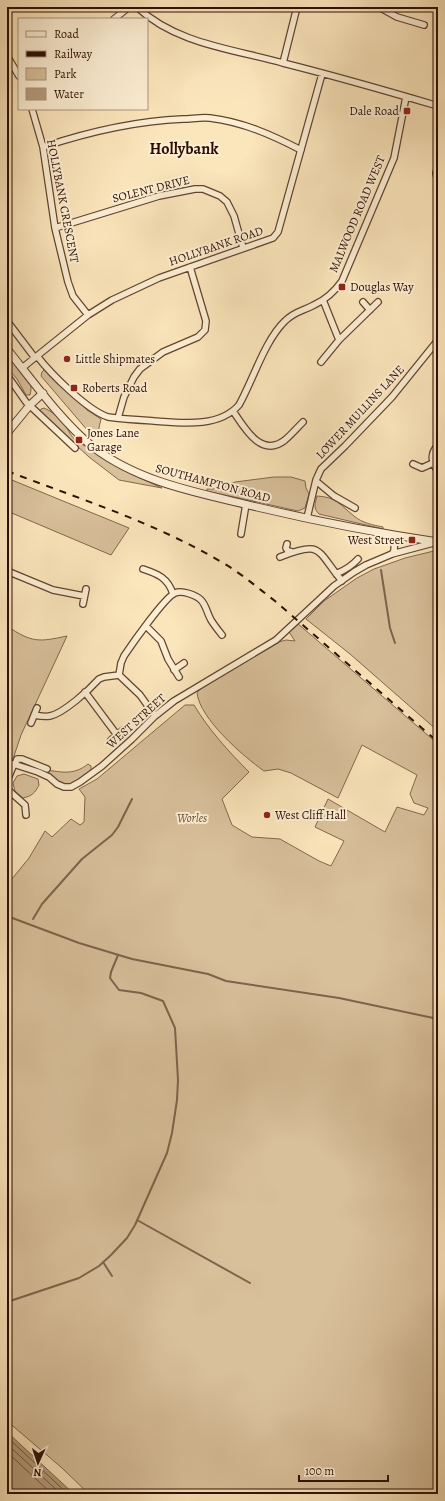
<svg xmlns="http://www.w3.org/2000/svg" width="445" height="1501" font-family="Alegreya,serif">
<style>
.green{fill:#d8c09b;stroke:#82674e}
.water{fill:#b59c7c;stroke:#7e634b}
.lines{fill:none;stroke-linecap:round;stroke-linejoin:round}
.shore{stroke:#70553e;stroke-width:1}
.stream{stroke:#7e634b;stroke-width:2}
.minor-casing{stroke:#604430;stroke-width:8}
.tertiary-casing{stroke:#604430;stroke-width:9}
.minor{stroke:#fceed3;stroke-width:5.5}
.tertiary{stroke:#fceed3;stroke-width:7}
.rail{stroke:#2c0e01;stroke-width:2;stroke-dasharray:7 7;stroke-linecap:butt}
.poi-dot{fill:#8f2418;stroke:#fceed3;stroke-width:1.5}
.labels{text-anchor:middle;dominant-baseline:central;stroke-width:4;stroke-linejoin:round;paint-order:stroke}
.poi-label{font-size:12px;fill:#2c0e01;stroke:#fceed3;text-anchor:start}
.street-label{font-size:12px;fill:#2c0e01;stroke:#fceed3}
.park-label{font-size:12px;font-style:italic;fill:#684c37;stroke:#fceed3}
.district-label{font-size:16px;font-weight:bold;fill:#2c0e01;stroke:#fceed3}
</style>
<rect width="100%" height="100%" fill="#fbe5bb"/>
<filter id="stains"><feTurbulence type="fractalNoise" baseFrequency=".005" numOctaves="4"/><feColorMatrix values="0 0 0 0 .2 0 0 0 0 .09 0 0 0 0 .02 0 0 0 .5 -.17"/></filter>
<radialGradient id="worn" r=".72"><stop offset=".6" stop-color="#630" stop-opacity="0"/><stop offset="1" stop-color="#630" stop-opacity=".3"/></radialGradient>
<path class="green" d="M 7,355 L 31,386 L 31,390 L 30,395 L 26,395 L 17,379 L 7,367 Z
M 45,369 L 87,410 L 101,419 L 97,437 L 88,431 L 41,376 L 42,372 Z
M 44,408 C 52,411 60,419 65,425 C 69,431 71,437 77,441 L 111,463 L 133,475 L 162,488 L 119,480 L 89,457 L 40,412 L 41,409 Z
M 274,477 L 291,477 L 305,481 L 306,488 L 309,494 L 305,508 L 298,511 L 207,491 L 207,489 L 213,489 L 235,482 Z
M 7,478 L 129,528 L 111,555 L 7,511 Z
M 317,496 C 337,497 340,505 354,516 C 362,523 373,525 383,527 L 383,529 L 319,514 C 313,508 315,504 317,496 Z
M 438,550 L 438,731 L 350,654 L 306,619 L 324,601 L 357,578 L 374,569 L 405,558 Z
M 297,623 L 438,744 L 438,1494 L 89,1494 L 62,1468 L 7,1421 L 7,885 L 29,858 L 45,831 L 52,837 L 71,819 L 80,825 L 84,822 L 85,797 L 79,789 L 97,779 L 185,705 L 194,705 C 209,730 228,751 249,772 L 222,799 L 232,825 L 252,837 L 280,839 L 319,861 L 331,866 L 344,841 L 315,827 L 328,799 L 385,832 L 397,807 L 424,815 L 428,808 L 414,803 L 410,794 L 417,775 L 362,745 L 338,798 L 291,773 L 278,769 L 264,771 C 243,756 200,719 197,693 L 200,689 L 279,642 L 286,640 L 295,641 L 289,632 Z
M 7,626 C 32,643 39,642 67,636 L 21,735 L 13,759 L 7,757 Z
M 88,764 L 91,766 L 91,771 C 82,779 69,790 57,781 C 51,777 49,774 42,771 L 42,769 C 60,772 73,776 88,764 Z
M 24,774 L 38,779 L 39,785 C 35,793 32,796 23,798 L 15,791 L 13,783 L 17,776 Z"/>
<path class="water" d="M 7,1432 L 74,1494 L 7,1494 Z"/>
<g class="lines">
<path class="shore" d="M 7,1437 L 68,1494
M 7,1444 L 61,1494
M 7,1452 L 52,1494"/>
<path class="stream" d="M 381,570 L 390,628 L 395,643
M 7,916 L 79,943 L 132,959 L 208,974 L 226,981 L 339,998 L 438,1019
M 33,919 L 42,904 L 82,859 L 112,835 L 118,827 L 132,799
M 137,1220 L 250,1283
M 103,1262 L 112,1276
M 7,1302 L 79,1278 L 99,1266 L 111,1255 L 127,1238 L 135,1225 L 167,1153 L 172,1133 L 177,1100 L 178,1080 L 175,1028 L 163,1001 L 141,993 L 119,990 L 110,978 L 111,972 L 118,955"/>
<defs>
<path id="minor" d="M 137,7 C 176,44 233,49 283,63 C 335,76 387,91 438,106
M 379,7 L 397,17 L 424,25
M 114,19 L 129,7
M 7,56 L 19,76
M 283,63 L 297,7
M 32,109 L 43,147 L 55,228 L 68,282 L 73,296 L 88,315
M 43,147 C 88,132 135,121 183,119 C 191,119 201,117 210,118 C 243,122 272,135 301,150
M 438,166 L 436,173 L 438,183
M 55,228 L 159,196 L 195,189 L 203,189 L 220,196 L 227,202 L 234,216 L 243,248
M 363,302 L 370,310
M 7,321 L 35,358
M 339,340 L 378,302
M 37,356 C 51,374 87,410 108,417 C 123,419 139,420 154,421 C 181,423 219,428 239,405 C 253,380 265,340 285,321 C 295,311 303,311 314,305 C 325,300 335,291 342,281 L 394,158 L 406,97
M 321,362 L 339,340 L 323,300
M 22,368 L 88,315 L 112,300 L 159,278 L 273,238 L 278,232 L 322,74
M 7,375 L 26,402 L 75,448
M 233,411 C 244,427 261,459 285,440 C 291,435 297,428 303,422
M 118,418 L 124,397 L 134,377 L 140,369 L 163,352 L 198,337 L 205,330 L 206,321 L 190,267
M 438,445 C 429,455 432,462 438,472
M 413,464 L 422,468 L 433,463
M 316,481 L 334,496 L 355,508
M 307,518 L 316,480 L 321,469 L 345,446 L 392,397 L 438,340
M 241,534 L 246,504
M 287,544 L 286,548 L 288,551 L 292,552
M 392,554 L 394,551 L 395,535
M 280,557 C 323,540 316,550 342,581
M 143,569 C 158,574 168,578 173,594
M 7,571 L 53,590 L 84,596
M 336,574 C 345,570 352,566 358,559
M 83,604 L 86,589
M 146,626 L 161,641 L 168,659 L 179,677
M 174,670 L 184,663
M 119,675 L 121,663 L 124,656 C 132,644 165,597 175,593 C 182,590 196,595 201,600 C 206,605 207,613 211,620 C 214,625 218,630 222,635
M 85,692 L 117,735
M 34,715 C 39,716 45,717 50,716 C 64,713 89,690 99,679 L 104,677 L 119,675 L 140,695 L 155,716
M 31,723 L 37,708
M 111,740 L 123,730
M 7,762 L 38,772 L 49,777 L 57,784 L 64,787 L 71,787 L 80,782 L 102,766 L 132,739 L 155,716 L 174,701 L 276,640 L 334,586 L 354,572 L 366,565 L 392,554 L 437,542
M 15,765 L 17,759 L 22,759 L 47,769
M 7,781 L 14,764
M 7,789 L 25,805 L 26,815"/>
<path id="tertiary" d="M 7,349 C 32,380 62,422 93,447 C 140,483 200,493 257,507 C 316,521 377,533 438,542
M 7,433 L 30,405 L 43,393"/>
</defs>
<use href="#minor" class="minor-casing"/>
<use href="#tertiary" class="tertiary-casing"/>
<use href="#minor" class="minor"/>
<use href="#tertiary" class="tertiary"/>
<path class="rail" d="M 7,471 C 80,499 156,523 223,563 C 242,574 258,588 275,601 L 438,742"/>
</g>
<g class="poi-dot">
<rect x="403" y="107" width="8" height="8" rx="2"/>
<rect x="338" y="283" width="8" height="8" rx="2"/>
<circle cx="67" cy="359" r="4"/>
<rect x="70" y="384" width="8" height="8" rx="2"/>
<rect x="75" y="436" width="8" height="8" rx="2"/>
<rect x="408" y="536" width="8" height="8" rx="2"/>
<circle cx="267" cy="815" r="4"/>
</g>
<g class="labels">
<g class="poi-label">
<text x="399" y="111" text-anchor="end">Dale Road</text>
<text x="350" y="287">Douglas Way</text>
<text x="75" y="359">Little Shipmates</text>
<text x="82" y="388">Roberts Road</text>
<text x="87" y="433">Jones Lane<tspan x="87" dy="14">Garage</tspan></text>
<text x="404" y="540" text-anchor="end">West Street</text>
<text x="275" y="815">West Cliff Hall</text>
</g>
<g class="street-label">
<text transform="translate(151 189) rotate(-14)">SOLENT DRIVE</text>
<text transform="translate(63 201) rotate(79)">HOLLYBANK CRESCENT</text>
<text transform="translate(357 214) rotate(-67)">MALWOOD ROAD WEST</text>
<text transform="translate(216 246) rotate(-19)">HOLLYBANK ROAD</text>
<text transform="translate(360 412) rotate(-47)">LOWER MULLINS LANE</text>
<text transform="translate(213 483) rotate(15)">SOUTHAMPTON ROAD</text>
<text transform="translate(136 721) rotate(-42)">WEST STREET</text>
</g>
<g class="park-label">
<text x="192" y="818">Worles</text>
</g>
<g class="district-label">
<text x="184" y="149">Hollybank</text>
</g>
</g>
<rect width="445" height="1501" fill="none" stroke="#fbe5bb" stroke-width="24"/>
<rect x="8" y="8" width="429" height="1485" fill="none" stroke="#2c0e01" stroke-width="2"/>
<rect x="12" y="12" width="421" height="1477" fill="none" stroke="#2c0e01"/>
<rect x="18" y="18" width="130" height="92" fill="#fceed3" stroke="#a9947f"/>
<rect x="26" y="31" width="20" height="6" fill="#fceed3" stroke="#a9947f"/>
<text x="54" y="38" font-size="12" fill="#2c0e01">Road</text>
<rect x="26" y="51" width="20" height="6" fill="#2c0e01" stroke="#a9947f"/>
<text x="54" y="58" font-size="12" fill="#2c0e01">Railway</text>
<rect x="26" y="68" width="20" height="12" fill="#d8c09b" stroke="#a9947f"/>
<text x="54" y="78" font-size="12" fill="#2c0e01">Park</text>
<rect x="26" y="88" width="20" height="12" fill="#b59c7c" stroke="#a9947f"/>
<text x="54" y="98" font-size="12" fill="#2c0e01">Water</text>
<g transform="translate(38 1463) rotate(183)" stroke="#fceed3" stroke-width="3" paint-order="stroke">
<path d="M0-3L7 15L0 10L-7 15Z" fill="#2c0e01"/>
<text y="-6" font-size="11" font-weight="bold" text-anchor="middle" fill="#2c0e01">N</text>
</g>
<path d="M299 1475v6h89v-6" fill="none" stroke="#2c0e01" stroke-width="2"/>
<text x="305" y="1475" font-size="12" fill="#2c0e01" stroke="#fceed3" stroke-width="3" paint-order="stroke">100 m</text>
<rect width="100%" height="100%" filter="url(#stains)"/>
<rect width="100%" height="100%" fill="url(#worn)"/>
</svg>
